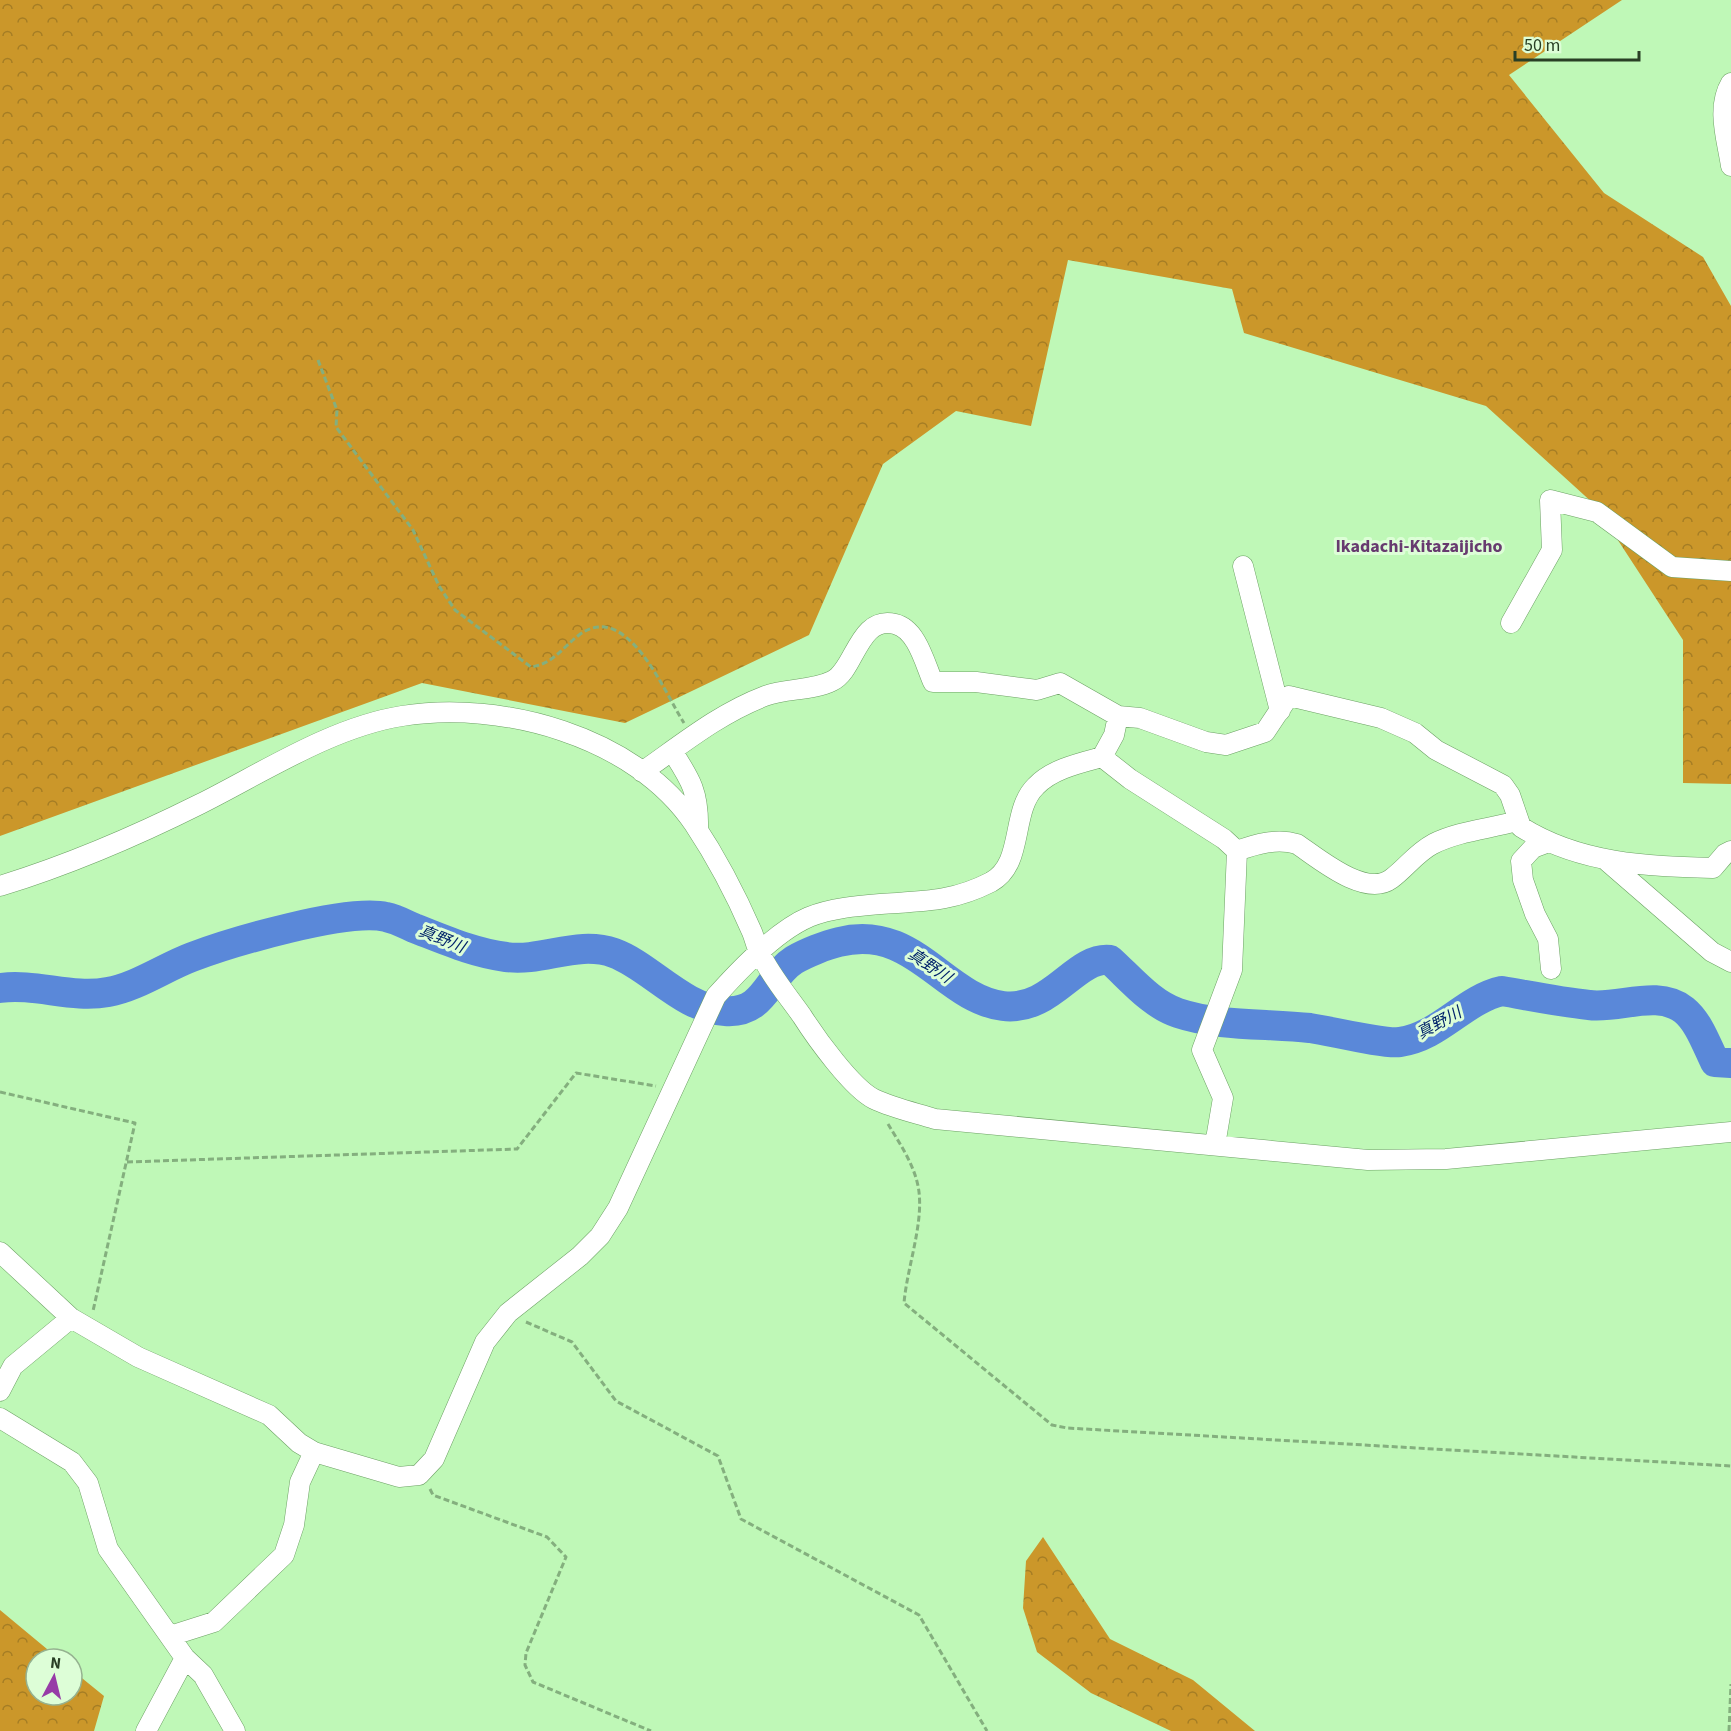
<svg xmlns="http://www.w3.org/2000/svg" width="1731" height="1731" font-family="'Source Sans 3','Noto Sans JP',sans-serif">
<style>
.forest{fill:url(#forest-crowns)}
.lines{fill:none;stroke-linecap:round;stroke-linejoin:round}
.river{stroke:#5a88d9;stroke-width:30}
.minor-casing{stroke:#6ca164;stroke-width:21}
.path{stroke:#84af7e;stroke-width:3;stroke-dasharray:6 3;stroke-linecap:butt}
.minor{stroke:#fff;stroke-width:20}
.labels{text-anchor:middle;dominant-baseline:central;stroke-width:6;stroke-linejoin:round;paint-order:stroke}
.water-label{font-size:16px;font-style:italic;fill:#00236a;stroke:#ddfed7}
.quarter-label{font-size:18px;font-weight:bold;fill:#673a6f;stroke:#ddfed7}
</style>
<defs>
<pattern id="forest-crowns" width="20" height="18" patternUnits="userSpaceOnUse" patternTransform="scale(1.5)"><rect width="20" height="18" fill="#cb972a"/><path d="M2 6a3 3 0 1 1 6 0M12 15a3 3 0 1 1 6 0" fill="none" stroke="#a57d24"/></pattern>
</defs>
<rect width="100%" height="100%" fill="#bff8b7"/>
<path class="forest" d="M 0,0 L 1622,0 L 1509,75 L 1604,193 L 1703,257 L 1731,306 L 1731,784 L 1683,783 L 1683,640 L 1595,505 L 1486,406 L 1244,333 L 1232,289 L 1068,260 L 1031,426 L 956,411 L 883,464 L 809,635 L 625,723 L 422,683 L 0,836 Z
M 1043,1537 L 1110,1639 L 1193,1680 L 1255,1731 L 1171,1731 L 1091,1693 L 1037,1652 L 1023,1608 L 1026,1561 Z
M 0,1610 L 59,1659 L 36,1659 L 36,1695 L 72,1695 L 72,1670 L 104,1696 L 94,1731 L 0,1731 Z"/>
<g class="lines">
<path class="river" d="M 0,988 C 36,983 72,999 108,992 C 137,987 165,967 192,957 C 232,942 347,908 386,917 C 396,919 405,924 414,928 C 445,940 474,953 506,957 C 543,962 577,940 614,953 C 650,966 683,1009 725,1011 C 765,1014 767,977 794,960 C 806,953 826,945 839,942 C 914,923 943,998 1003,1006 C 1052,1012 1075,956 1110,960 C 1131,979 1151,1004 1178,1013 C 1220,1027 1267,1023 1310,1028 C 1331,1031 1382,1044 1400,1042 C 1439,1037 1465,999 1502,991 C 1531,996 1560,1002 1589,1005 C 1620,1009 1657,989 1684,1010 C 1699,1022 1707,1046 1715,1062 L 1731,1063"/>
<defs>
<path id="minor" d="M 1731,83 C 1716,108 1727,139 1731,166
M 1243,566 L 1280,711
M 1511,623 L 1552,550 L 1550,500 L 1597,512 L 1672,567 L 1731,571
M 672,751 C 691,780 699,793 698,829
M 1102,757 L 1114,735 L 1118,716
M 642,772 C 682,744 720,713 765,696 C 786,688 812,691 832,681 C 855,671 858,615 895,624 C 917,629 925,664 933,682 L 976,682 L 1037,690 L 1060,683 L 1118,716 L 1140,718 L 1206,742 L 1226,745 L 1265,732 L 1289,696 L 1381,718 L 1415,733 L 1436,750 L 1503,785 L 1510,795 L 1521,827 C 1580,864 1646,866 1713,868 L 1725,854 L 1731,851
M 1549,842 L 1533,848 L 1521,861 L 1523,880 L 1535,914 L 1548,939 L 1551,969
M 1607,861 L 1712,952 L 1731,962
M 0,886 C 65,866 138,835 200,804 C 262,773 332,727 402,716 C 501,700 635,736 694,824 C 716,857 736,895 752,932 C 755,939 756,947 760,953 C 770,975 788,996 802,1016 C 816,1038 852,1088 874,1099 C 893,1108 916,1113 935,1119 L 1368,1160 L 1446,1159 L 1731,1132
M 1215,1145 L 1223,1098 L 1202,1050 L 1232,970 L 1237,851
M 0,1252 L 71,1318 L 138,1357 L 269,1415 L 299,1443 L 314,1452 L 399,1477 L 419,1475 L 434,1459 L 485,1342 L 508,1313 L 580,1256 L 600,1236 L 618,1208 L 716,996 C 740,969 776,931 809,917 C 832,908 857,906 881,904 C 923,901 952,902 991,882 C 1025,863 1010,811 1036,786 C 1052,769 1080,763 1102,757 L 1130,779 L 1224,839 L 1237,851 C 1256,844 1277,838 1297,844 C 1318,858 1365,898 1391,879 C 1406,868 1416,853 1433,844 C 1459,831 1489,829 1517,821
M 0,1391 L 13,1366 L 71,1318
M 0,1418 L 72,1462 L 88,1483 L 108,1549 L 185,1658 L 203,1675 L 235,1731
M 170,1636 L 214,1622 L 284,1555 L 294,1525 L 300,1482 L 314,1452
M 146,1731 L 185,1658"/>
</defs>
<use href="#minor" class="minor-casing"/>
<path class="path" d="M 318,360 L 337,410 L 336,427 L 413,530 L 439,586 L 455,610 L 531,667 C 553,664 563,647 579,635 C 627,599 664,692 684,723
M 0,1092 L 135,1123 L 93,1311
M 888,1124 C 900,1144 916,1167 919,1192 C 923,1226 907,1268 904,1303 L 1052,1425 L 1067,1428 L 1731,1466
M 127,1162 L 517,1149 L 576,1073 L 656,1086
M 526,1322 L 572,1342 L 616,1401 L 718,1456 L 741,1519 L 919,1615 L 987,1731
M 430,1489 L 433,1495 L 547,1537 L 566,1557 L 526,1653 L 525,1665 L 533,1682 L 651,1731
M 1729,1731 L 1731,1684"/>
<use href="#minor" class="minor"/>
</g>
<g class="labels">
<g class="water-label">
<text transform="translate(442 939) rotate(22)">真野川</text>
<text transform="translate(930 966) rotate(34)">真野川</text>
<text transform="translate(1439 1023) rotate(-29)">真野川</text>
</g>
<g class="quarter-label">
<text x="1419" y="546">Ikadachi-Kitazaijicho</text>
</g>
</g>
<g transform="translate(54 1677) rotate(7)"><circle r="28" fill="#ddfed7" stroke="#95b290" stroke-width="1.5"/>
<path d="M0-4.5L10 22L0 15L-10 22Z" fill="#973ca7"/>
<text y="-9" font-size="16" font-weight="bold" text-anchor="middle" fill="#293f25">N</text>
</g>
<path d="M1515 51v9h124v-9" fill="none" stroke="#293f25" stroke-width="3"/>
<text x="1524" y="51" font-size="18" fill="#293f25" stroke="#ddfed7" stroke-width="4.5" paint-order="stroke">50 m</text>
</svg>
